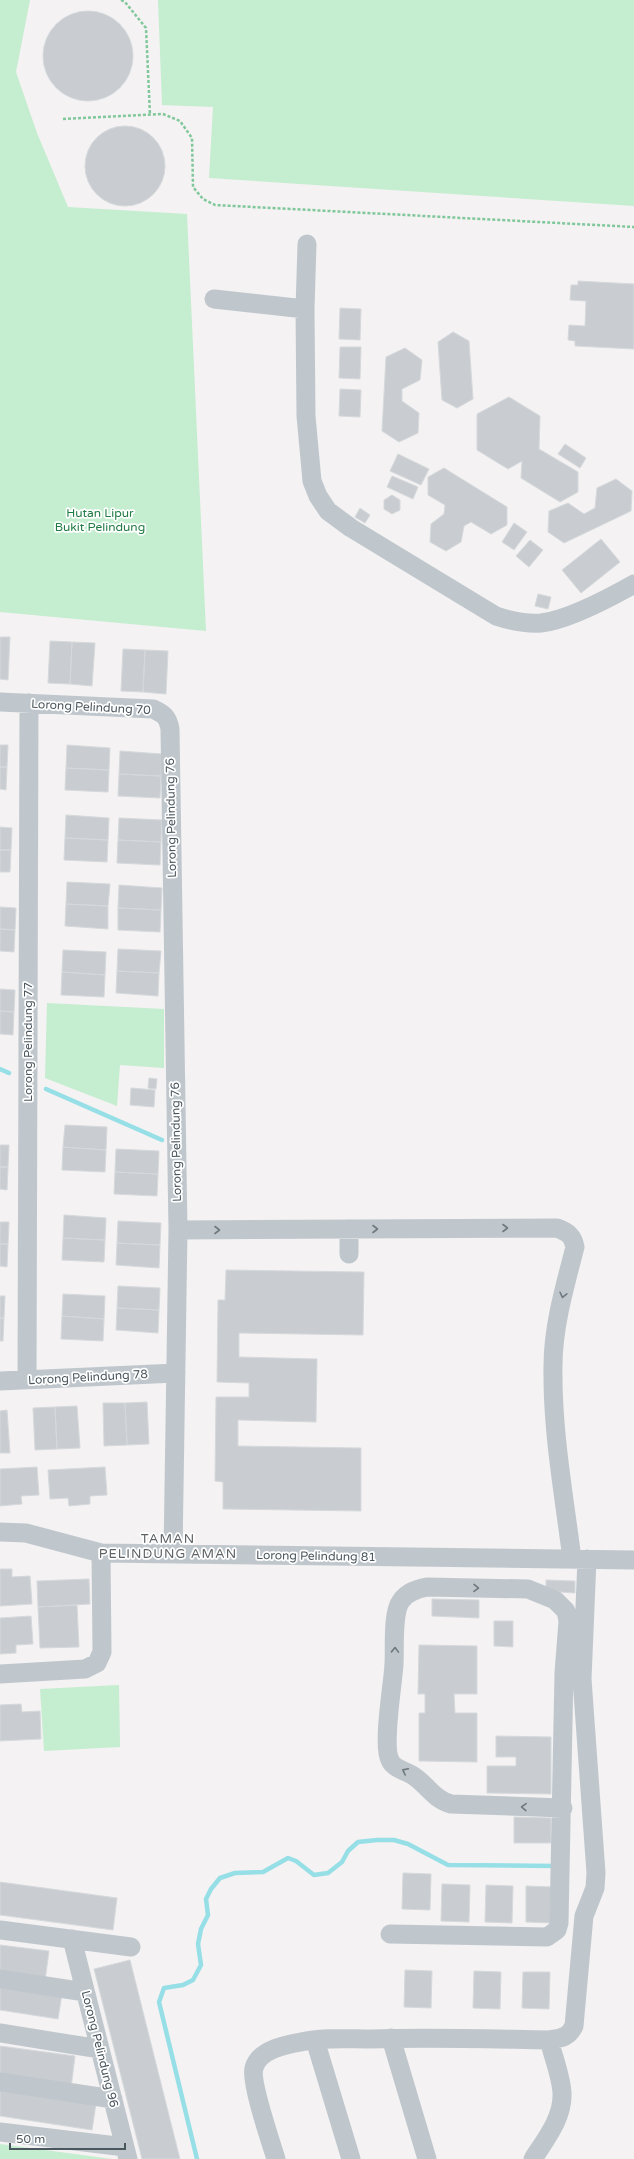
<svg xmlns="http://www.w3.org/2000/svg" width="634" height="2159" font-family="'Varela Round',sans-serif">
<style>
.green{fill:#c5edd0}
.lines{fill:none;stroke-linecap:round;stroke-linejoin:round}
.stream{stroke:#96dfe6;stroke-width:4.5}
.building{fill:#c9cdd1;stroke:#d6d9dc}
.path{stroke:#80c89c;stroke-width:2.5;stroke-dasharray:3 2;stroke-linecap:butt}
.minor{stroke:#bfc7cd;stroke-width:19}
.oneway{stroke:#6e797f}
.labels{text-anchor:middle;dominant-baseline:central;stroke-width:3.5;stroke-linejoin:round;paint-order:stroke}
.park-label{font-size:12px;fill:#207b42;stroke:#fff}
.street-label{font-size:12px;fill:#4b575e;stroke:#fff}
.neighbourhood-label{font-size:13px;letter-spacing:1px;fill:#5f6366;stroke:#fff}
</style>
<rect width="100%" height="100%" fill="#f4f2f2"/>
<path class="green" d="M 0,0 L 30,0 L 16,72 L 37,133 L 68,207 L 187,214 L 206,631 L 0,612 Z
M 158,0 L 634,0 L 634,206 L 209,178 L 213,107 L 162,105 Z
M 47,1003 L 164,1009 L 164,1068 L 120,1065 L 117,1106 L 45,1078 Z
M 119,1685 L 120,1747 L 44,1751 L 40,1689 Z
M 0,2144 L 112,2159 L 0,2159 Z"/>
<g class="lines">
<path class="stream" d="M 0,1069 L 9,1073
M 46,1089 L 162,1140
M 197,2159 L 159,2002 L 164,1988 L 183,1985 L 193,1980 L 201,1965 L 198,1944 L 201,1929 L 208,1915 L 206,1899 L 211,1889 L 220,1878 L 235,1873 L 263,1872 L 288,1858 L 296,1861 L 314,1875 L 328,1873 L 342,1862 L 348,1851 L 358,1842 L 377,1840 L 394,1840 L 408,1844 L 448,1865 L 557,1866"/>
</g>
<path class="building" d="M43 56a45 45 0 1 1 90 0a45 45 0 1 1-90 0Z
M85 166a40 40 0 1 1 80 0a40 40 0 1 1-80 0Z
M 578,281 L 634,284 L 634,349 L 575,346 L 575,341 L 568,340 L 569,325 L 585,326 L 586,301 L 570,300 L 571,285 L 578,285 Z
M 340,308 L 361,309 L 360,340 L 339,339 Z
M 453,332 L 469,341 L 473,399 L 457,408 L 442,400 L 438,342 Z
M 340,347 L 361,347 L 360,379 L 339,378 Z
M 405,348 L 422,360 L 420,380 L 402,389 L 402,401 L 419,413 L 418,433 L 399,442 L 382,431 L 386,357 Z
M 340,389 L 361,390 L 360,417 L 339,416 Z
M 509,397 L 540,416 L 539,449 L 578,472 L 578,492 L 560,502 L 521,478 L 522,461 L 508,469 L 477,450 L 477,414 Z
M 565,444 L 586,458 L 580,468 L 558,454 Z
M 398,454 L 429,469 L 421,485 L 390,471 Z
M 444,468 L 507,507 L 507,525 L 491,534 L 471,522 L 464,526 L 461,542 L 446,551 L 430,542 L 431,524 L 444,514 L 445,505 L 428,495 L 428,477 Z
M 392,476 L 418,487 L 413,499 L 387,487 Z
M 616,479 L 632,491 L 631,511 L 564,543 L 548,532 L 549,511 L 568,503 L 584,514 L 595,508 L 597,488 Z
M 392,495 L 400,500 L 400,510 L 392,514 L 384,509 L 384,500 Z
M 360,508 L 370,515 L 365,523 L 355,517 Z
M 514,523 L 527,532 L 514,550 L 502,542 Z
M 601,539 L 620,562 L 581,593 L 562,570 Z
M 530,540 L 543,550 L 529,567 L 516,556 Z
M 538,594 L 551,597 L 548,609 L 535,606 Z
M 0,637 L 10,637 L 8,680 L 0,679 Z
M 50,641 L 72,642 L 70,684 L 48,683 Z
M 72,642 L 95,643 L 92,686 L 70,684 Z
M 123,649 L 145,650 L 143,692 L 121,691 Z
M 145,650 L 168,651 L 166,694 L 143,692 Z
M 0,745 L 8,745 L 7,767 L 0,767 Z
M 67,745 L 110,748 L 109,770 L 66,768 Z
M 120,751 L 162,754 L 161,776 L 119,774 Z
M 0,767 L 7,767 L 6,790 L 0,789 Z
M 66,768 L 109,770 L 108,792 L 65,790 Z
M 119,774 L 161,776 L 160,798 L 118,796 Z
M 66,815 L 109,818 L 108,840 L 65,838 Z
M 119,818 L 162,820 L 161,842 L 118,840 Z
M 0,827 L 12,828 L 11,850 L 0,850 Z
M 65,838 L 108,840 L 107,862 L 64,860 Z
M 118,840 L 161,842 L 160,865 L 117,863 Z
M 0,850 L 11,850 L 10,872 L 0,872 Z
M 67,882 L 110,884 L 108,906 L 66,904 Z
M 119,885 L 162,888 L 161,910 L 118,908 Z
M 66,904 L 108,906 L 108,929 L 65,926 Z
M 0,907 L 16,908 L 15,930 L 0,929 Z
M 118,908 L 161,910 L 160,932 L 118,930 Z
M 0,929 L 15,930 L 14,952 L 0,951 Z
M 118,949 L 161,951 L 159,973 L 117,971 Z
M 63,950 L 106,952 L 105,975 L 62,972 Z
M 117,971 L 159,973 L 158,996 L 116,993 Z
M 62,972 L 105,975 L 104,997 L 61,995 Z
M 0,989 L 15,990 L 14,1012 L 0,1011 Z
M 0,1011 L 14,1012 L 13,1035 L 0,1034 Z
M 149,1078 L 157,1079 L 156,1089 L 148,1088 Z
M 131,1088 L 155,1090 L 154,1107 L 130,1105 Z
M 65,1125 L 107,1127 L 106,1150 L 63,1147 Z
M 0,1145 L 9,1145 L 8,1167 L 0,1167 Z
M 63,1147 L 106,1150 L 105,1172 L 62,1170 Z
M 116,1149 L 159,1151 L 158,1174 L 115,1172 Z
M 0,1167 L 8,1167 L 7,1190 L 0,1189 Z
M 115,1172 L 158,1174 L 157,1196 L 114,1194 Z
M 64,1215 L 106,1218 L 105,1240 L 63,1238 Z
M 118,1221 L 161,1223 L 160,1245 L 117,1243 Z
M 0,1222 L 9,1222 L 8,1244 L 0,1244 Z
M 63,1238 L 105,1240 L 104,1262 L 62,1260 Z
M 117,1243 L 160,1245 L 159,1268 L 116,1265 Z
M 0,1244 L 8,1244 L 7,1267 L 0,1266 Z
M 226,1270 L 364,1272 L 363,1335 L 239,1333 L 239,1357 L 317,1359 L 316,1422 L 238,1420 L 238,1446 L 361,1448 L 361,1511 L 223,1509 L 223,1482 L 215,1481 L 216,1397 L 249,1397 L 249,1383 L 217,1382 L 218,1300 L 225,1300 Z
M 118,1286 L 160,1288 L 159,1310 L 117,1308 Z
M 63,1294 L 105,1296 L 104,1319 L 62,1316 Z
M 0,1296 L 5,1296 L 4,1318 L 0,1318 Z
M 117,1308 L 159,1310 L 158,1333 L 116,1330 Z
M 62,1316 L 104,1319 L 103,1341 L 61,1339 Z
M 0,1318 L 4,1318 L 3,1341 L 0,1341 Z
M 147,1402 L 149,1444 L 127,1445 L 125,1403 Z
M 103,1403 L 125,1403 L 127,1445 L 104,1446 Z
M 77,1406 L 80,1448 L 57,1449 L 55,1407 Z
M 55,1407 L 57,1449 L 35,1450 L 33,1408 Z
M 7,1410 L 10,1453 L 0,1453 L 0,1411 Z
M 37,1467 L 39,1495 L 21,1496 L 22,1504 L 0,1506 L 0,1469 Z
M 105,1467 L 107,1495 L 90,1496 L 90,1504 L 69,1506 L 68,1498 L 50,1499 L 48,1470 Z
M 0,1569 L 12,1569 L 12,1577 L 30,1576 L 32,1604 L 0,1606 Z
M 89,1579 L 90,1604 L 38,1607 L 37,1581 Z
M 546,1580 L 575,1581 L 575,1593 L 546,1591 Z
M 432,1599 L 479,1600 L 479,1618 L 432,1616 Z
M 77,1605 L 79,1647 L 40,1648 L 38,1607 Z
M 31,1616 L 33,1644 L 16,1645 L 16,1653 L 0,1654 L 0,1618 Z
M 494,1621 L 513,1621 L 513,1647 L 494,1646 Z
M 419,1645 L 477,1646 L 477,1694 L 454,1694 L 455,1713 L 477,1713 L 477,1762 L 419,1761 L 419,1713 L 425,1713 L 425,1694 L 418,1694 Z
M 21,1704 L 22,1712 L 40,1711 L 41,1739 L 0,1741 L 0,1705 Z
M 496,1736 L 551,1737 L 551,1794 L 487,1793 L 487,1766 L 516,1766 L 516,1757 L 496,1757 Z
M 514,1817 L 551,1818 L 551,1843 L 514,1843 Z
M 403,1873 L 431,1874 L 430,1910 L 402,1909 Z
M 0,1882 L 117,1898 L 113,1930 L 0,1915 Z
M 442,1884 L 470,1885 L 469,1922 L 441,1921 Z
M 486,1885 L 513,1886 L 512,1923 L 485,1922 Z
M 526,1886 L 554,1887 L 553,1923 L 526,1922 Z
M 0,1945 L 49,1951 L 45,1981 L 0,1974 Z
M 130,1960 L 180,2159 L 142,2159 L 94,1969 Z
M 405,1970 L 432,1971 L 431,2008 L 404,2007 Z
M 474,1971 L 501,1972 L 500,2009 L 473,2008 Z
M 523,1972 L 550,1972 L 549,2009 L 522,2008 Z
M 0,1985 L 62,1994 L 58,2019 L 0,2010 Z
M 0,2046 L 75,2056 L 71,2088 L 0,2079 Z
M 0,2090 L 96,2104 L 92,2130 L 0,2116 Z"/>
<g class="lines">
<path class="path" d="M 121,0 L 125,2 L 146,28 L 150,115
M 63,119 L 163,114 L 180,121 L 192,138 L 193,187 L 203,199 L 215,205 L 634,227"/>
<path class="minor" d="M 307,244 L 305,309 L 306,416 L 312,481 L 318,496 L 328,511 L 351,528 L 496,616 C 511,621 525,624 541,623 C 567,620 611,597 634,584
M 214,299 L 305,309
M 0,702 L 153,709 C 164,714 168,717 170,729 L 178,1230 L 173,1554
M 178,1230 L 557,1228 C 568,1232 573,1236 575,1247 C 565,1286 553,1326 553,1366 C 552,1431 564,1495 572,1559
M 349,1254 L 349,1229
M 27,1380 L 29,703
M 0,1381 L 176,1373
M 0,1532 L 26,1533 L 101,1553 L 634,1560
M 0,1674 L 85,1669 L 97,1663 L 102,1652 L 101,1553
M 0,1930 L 131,1947
M 390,1934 L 547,1937 L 557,1930 L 559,1923 L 564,1673 L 568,1621 L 566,1611 L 555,1600 L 528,1589 L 427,1587 C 417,1589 407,1592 401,1601 C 392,1613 395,1648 394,1664 C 393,1684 382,1745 390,1760 C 393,1768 405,1771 412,1775 C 427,1784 433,1799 451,1804 L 563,1808
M 72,1939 L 128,2159
M 0,1979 L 85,1992
M 0,2033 L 100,2049
M 391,2038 L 427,2159
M 315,2040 L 351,2159
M 0,2082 L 113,2099
M 0,2132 L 125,2147
M 276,2159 C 271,2143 250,2081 254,2068 C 259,2050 284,2045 301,2042 C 323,2037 348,2039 371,2039 C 430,2037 490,2039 549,2040 C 561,2038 568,2038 574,2026 L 584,1916 L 595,1888 L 596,1873 L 582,1679 L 587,1559
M 533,2159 C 545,2140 563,2118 562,2094 C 562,2079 553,2056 549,2040"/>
</g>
<defs><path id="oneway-chevron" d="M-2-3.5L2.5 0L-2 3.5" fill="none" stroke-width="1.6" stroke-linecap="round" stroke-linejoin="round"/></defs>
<g class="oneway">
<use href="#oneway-chevron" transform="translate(505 1228)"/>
<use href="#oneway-chevron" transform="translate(375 1229)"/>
<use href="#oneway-chevron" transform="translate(217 1230)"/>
<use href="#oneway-chevron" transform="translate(563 1295) rotate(103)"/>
<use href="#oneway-chevron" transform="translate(476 1588) rotate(1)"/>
<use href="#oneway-chevron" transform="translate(395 1650) rotate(-88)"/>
<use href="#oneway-chevron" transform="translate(405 1771) rotate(-153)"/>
<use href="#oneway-chevron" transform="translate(524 1807) rotate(-178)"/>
</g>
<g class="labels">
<g class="park-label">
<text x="100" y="513">Hutan Lipur<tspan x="100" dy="14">Bukit Pelindung</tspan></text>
</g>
<g class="street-label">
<text transform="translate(91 707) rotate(3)">Lorong Pelindung 70</text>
<text transform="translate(171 818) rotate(-91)">Lorong Pelindung 76</text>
<text transform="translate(28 1042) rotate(-90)">Lorong Pelindung 77</text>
<text transform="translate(176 1142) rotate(-91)">Lorong Pelindung 76</text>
<text transform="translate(88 1377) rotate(-3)">Lorong Pelindung 78</text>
<text transform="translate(316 1556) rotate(1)">Lorong Pelindung 81</text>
<text transform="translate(100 2049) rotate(76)">Lorong Pelindung 96</text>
</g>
<g class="neighbourhood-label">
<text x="168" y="1539">TAMAN<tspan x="168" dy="15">PELINDUNG AMAN</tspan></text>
</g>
</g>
<path d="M10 2143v6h115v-6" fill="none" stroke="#4b575e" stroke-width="2"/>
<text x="16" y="2143" font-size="12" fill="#4b575e" stroke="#ffffff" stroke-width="3" paint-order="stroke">50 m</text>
</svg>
